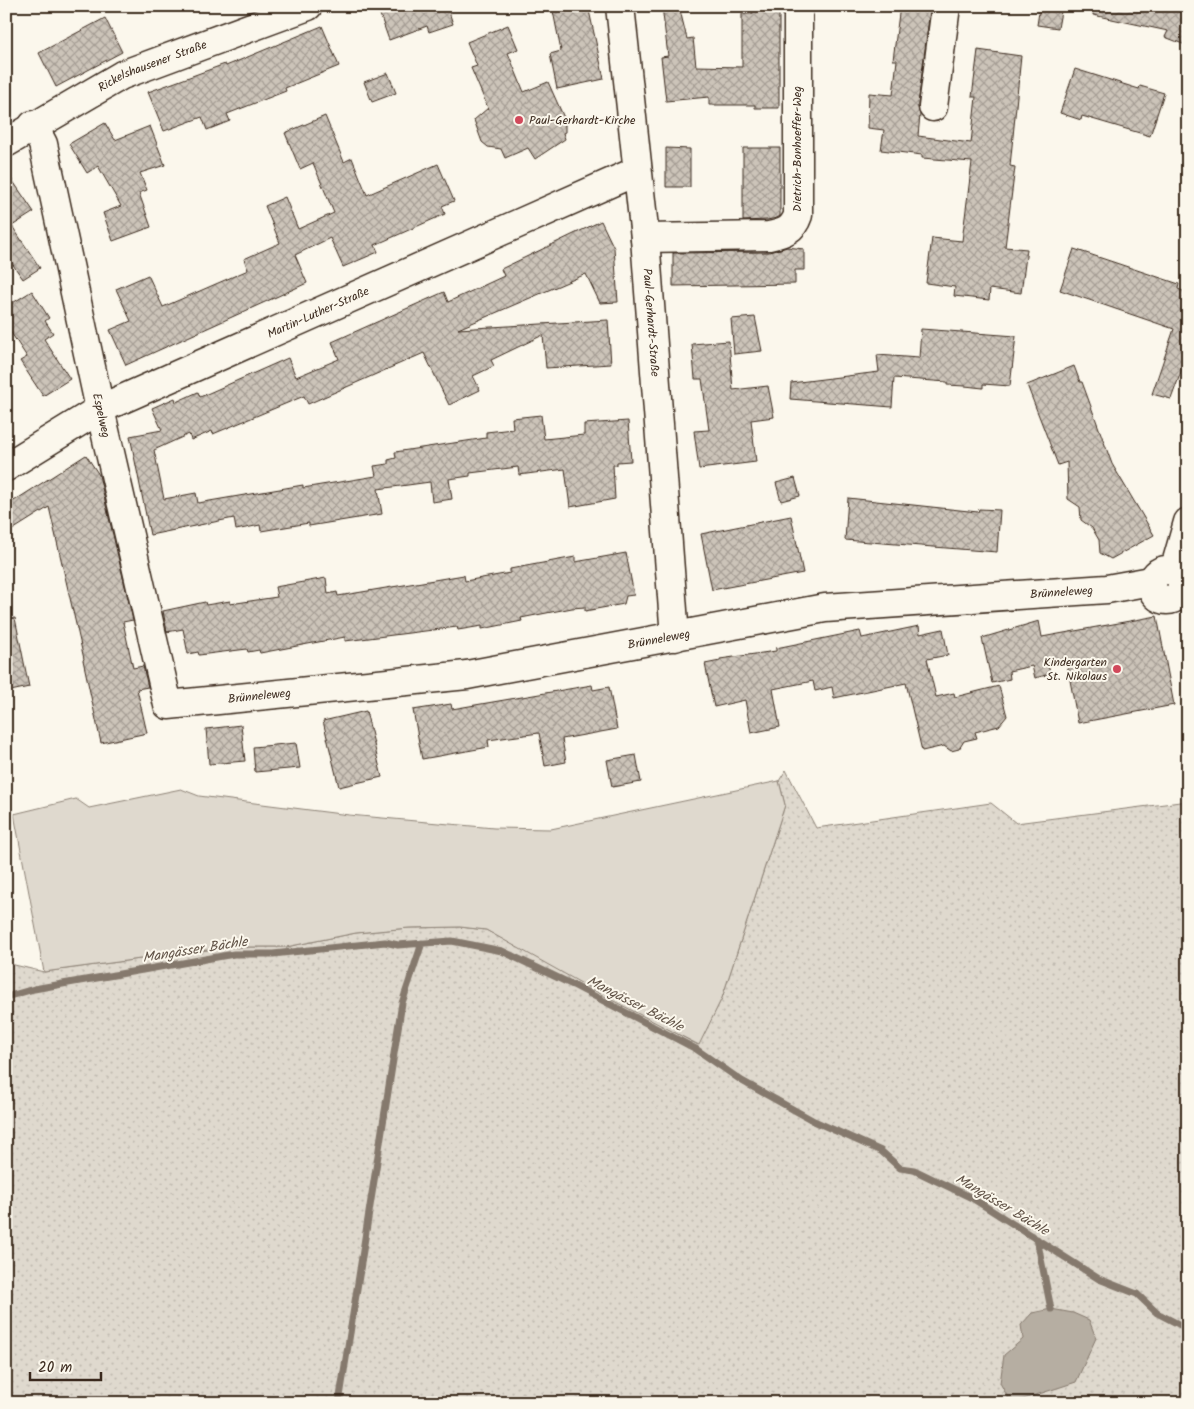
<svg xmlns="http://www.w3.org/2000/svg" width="1194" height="1409" font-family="Kalam,sans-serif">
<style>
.grass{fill:url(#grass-dots);stroke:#8d8276}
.garden{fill:#dfd9ce;stroke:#8d8276}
.water{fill:#b6aea2;stroke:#85796d}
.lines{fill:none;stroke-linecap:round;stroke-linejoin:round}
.stream{stroke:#85796d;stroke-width:7}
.building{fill:url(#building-cross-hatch);stroke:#3b2a1e}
.minor-casing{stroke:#3b2a1e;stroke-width:31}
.minor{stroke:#fbf7ec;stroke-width:28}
.poi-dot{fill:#d1495b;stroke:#fbf7ec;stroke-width:2}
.labels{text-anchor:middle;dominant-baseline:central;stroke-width:4;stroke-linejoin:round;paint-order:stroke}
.street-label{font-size:12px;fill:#3b2a1e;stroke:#fbf7ec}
.poi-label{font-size:12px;fill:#3b2a1e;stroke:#fbf7ec;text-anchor:start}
.water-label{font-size:14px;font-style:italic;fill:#605246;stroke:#fbf7ec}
</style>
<defs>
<pattern id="grass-dots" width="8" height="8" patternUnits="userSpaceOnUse" patternTransform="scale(1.25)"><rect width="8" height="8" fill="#dfd9ce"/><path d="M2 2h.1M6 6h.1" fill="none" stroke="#c0bab0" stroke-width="1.8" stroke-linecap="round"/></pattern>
<pattern id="building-cross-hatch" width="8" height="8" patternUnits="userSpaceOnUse" patternTransform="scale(1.25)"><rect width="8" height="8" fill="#ccc4b9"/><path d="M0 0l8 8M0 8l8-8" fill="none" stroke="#a79f96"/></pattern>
</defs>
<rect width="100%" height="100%" fill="#fbf7ec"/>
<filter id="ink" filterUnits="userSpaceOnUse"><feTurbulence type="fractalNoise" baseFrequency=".02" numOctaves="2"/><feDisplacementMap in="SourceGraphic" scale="10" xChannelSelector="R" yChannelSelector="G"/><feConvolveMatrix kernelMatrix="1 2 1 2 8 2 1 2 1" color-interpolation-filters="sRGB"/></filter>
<g filter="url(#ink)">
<path class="grass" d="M 786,770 L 816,828 L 991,803 L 1016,823 L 1188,801 L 1188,1403 L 6,1403 L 6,963 L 44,972 L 229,947 L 286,947 L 356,933 L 409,928 L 460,927 L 486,930 L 698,1045 L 722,998 L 785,805 L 779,781 Z"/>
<path class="garden" d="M 779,781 L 785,805 L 722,998 L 699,1045 L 606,997 L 486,930 L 460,927 L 409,928 L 356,933 L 286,947 L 229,947 L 44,972 L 14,814 L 76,799 L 89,808 L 181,789 L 199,796 L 349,815 L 494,828 L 551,829 Z"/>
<path class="water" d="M 1051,1309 L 1073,1313 L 1089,1320 L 1096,1338 L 1076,1382 L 1011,1403 L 1000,1383 L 1004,1355 L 1023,1339 L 1021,1325 L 1032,1313 Z"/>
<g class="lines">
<path class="stream" d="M 6,997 L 34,989 L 234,954 L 273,954 L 385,942 L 398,945 L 452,941 L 502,951 L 573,985 L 696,1049 L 742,1081 L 814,1121 L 881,1151 L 900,1168 L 914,1170 L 972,1198 L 1099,1279 L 1137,1294 L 1157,1313 L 1188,1329
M 1037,1239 L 1051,1309
M 339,1403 L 402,1003 L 422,943"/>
</g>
<path class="building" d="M 377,6 L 447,6 L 453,24 L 429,32 L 427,26 L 389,40 Z
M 552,6 L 588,6 L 604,79 L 557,89 L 550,54 L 561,51 Z
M 662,6 L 679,6 L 687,39 L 693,38 L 696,66 L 742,67 L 742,14 L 752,14 L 753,6 L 774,6 L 774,14 L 779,14 L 779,108 L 755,108 L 755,105 L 709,105 L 709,97 L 666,101 L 661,57 L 668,56 Z
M 900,6 L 930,10 L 918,105 L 920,115 L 918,136 L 971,143 L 976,97 L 972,97 L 978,50 L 1021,56 L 1010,166 L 1015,167 L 1005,247 L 1027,249 L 1021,293 L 990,289 L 989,300 L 954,296 L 955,287 L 926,283 L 932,238 L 962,241 L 972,162 L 922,158 L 922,155 L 881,150 L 884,130 L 868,128 L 869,93 L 893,95 L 897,60 L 893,60 Z
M 1040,6 L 1062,6 L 1058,28 L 1037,25 Z
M 1094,6 L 1188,6 L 1188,46 L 1165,37 L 1168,31 L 1093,15 Z
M 105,18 L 122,52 L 56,87 L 39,53 Z
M 508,25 L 518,49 L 508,53 L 524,92 L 548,82 L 565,120 L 565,132 L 563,133 L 565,139 L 535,159 L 528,148 L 505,158 L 501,149 L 488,147 L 482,142 L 474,120 L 488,108 L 471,68 L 477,66 L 467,42 Z
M 322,26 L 339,66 L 285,88 L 286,91 L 227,114 L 230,121 L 207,130 L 202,117 L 164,131 L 148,92 L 225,64 L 226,66 Z
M 1075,69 L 1139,89 L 1140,86 L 1164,93 L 1150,136 L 1082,116 L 1081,120 L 1060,113 Z
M 388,73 L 396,93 L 372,102 L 364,82 Z
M 325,116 L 344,162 L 352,158 L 367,195 L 438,164 L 454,201 L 442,206 L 445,214 L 375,245 L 378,252 L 343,267 L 330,238 L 295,255 L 307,283 L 126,365 L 110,330 L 131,321 L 116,289 L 148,275 L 163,307 L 248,270 L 244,259 L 280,243 L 265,206 L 285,197 L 298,229 L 334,213 L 313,163 L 300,169 L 285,133 Z
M 105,123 L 115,140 L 150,126 L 165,165 L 140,173 L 147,190 L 139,193 L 151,227 L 113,241 L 103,213 L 121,206 L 98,166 L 87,173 L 69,144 Z
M 666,148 L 690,149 L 690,187 L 666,187 Z
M 743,148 L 780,148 L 780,216 L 777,218 L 767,220 L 743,221 Z
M 6,171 L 34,212 L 12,226 L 40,268 L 23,279 L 6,255 Z
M 601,221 L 614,248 L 618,302 L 600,303 L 586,274 L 458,329 L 608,320 L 611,364 L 546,368 L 543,335 L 491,360 L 494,366 L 473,376 L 480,390 L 449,405 L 424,353 L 308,404 L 304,396 L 213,434 L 212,431 L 191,440 L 189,434 L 154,450 L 164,499 L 196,493 L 198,503 L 303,485 L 303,488 L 376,476 L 374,466 L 388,464 L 388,460 L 396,458 L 395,452 L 486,438 L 486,432 L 513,429 L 512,418 L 541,415 L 544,439 L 584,435 L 584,424 L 628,421 L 631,461 L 617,462 L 617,465 L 613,465 L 615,499 L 570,507 L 565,469 L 519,475 L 518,467 L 470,473 L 470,476 L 449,479 L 452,499 L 432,502 L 430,482 L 378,489 L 382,514 L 309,526 L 309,523 L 261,531 L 260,525 L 236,530 L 234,518 L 150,535 L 130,436 L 162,430 L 152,408 L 175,398 L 176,402 L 198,392 L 200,397 L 288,358 L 296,377 L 339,359 L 332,342 L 444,292 L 448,302 L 504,276 L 501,269 Z
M 787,247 L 804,249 L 804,270 L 795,270 L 795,284 L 673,286 L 673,253 L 769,252 Z
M 1074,249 L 1179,284 L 1178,289 L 1188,293 L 1188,353 L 1171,399 L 1152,394 L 1174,329 L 1060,290 Z
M 32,291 L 49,318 L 45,321 L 53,333 L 44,339 L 70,379 L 43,396 L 20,361 L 27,357 L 6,325 L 6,307 Z
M 755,317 L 762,351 L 734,354 L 731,319 Z
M 921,329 L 1016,336 L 1010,386 L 983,384 L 983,388 L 965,386 L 947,385 L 947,382 L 894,378 L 892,407 L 790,399 L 791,383 L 879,372 L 877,355 L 919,358 Z
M 729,341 L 733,390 L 768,386 L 774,417 L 751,420 L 756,462 L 699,469 L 694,431 L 709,430 L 702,379 L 695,379 L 692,344 Z
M 1074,366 L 1080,382 L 1082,382 L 1112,464 L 1154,535 L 1111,559 L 1100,553 L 1099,540 L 1092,528 L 1081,520 L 1080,507 L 1068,499 L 1067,462 L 1058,465 L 1027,385 Z
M 86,455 L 99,475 L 133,620 L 123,622 L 133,668 L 143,666 L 148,687 L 137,689 L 147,733 L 101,743 L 83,660 L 84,659 L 49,507 L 6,534 L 6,506 Z
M 795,478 L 800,496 L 781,501 L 776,483 Z
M 848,498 L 978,512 L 979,509 L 1000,510 L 997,552 L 845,540 Z
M 791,516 L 803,573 L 712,590 L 701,534 Z
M 626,553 L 634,595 L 626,596 L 624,604 L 585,611 L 585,607 L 572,608 L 521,618 L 522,621 L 482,629 L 482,626 L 458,630 L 457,627 L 345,641 L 345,637 L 260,653 L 259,650 L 248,652 L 247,649 L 199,655 L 198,652 L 188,654 L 183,629 L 167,632 L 163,611 L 205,602 L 206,605 L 230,601 L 230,604 L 277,597 L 275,587 L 326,578 L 328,594 L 337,592 L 338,596 L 464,575 L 465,581 L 510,573 L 510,569 L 575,557 L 575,562 Z
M 1157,616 L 1174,705 L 1078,723 L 1066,659 L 1048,663 L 1050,674 L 1035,678 L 1032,666 L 1009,671 L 1010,679 L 992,683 L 982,638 L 1039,621 L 1042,637 Z
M 15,618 L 29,687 L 6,692 L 6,619 Z
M 919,626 L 920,634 L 943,629 L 948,655 L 927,659 L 936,697 L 954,693 L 955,697 L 999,686 L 1007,716 L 999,726 L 975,732 L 977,738 L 964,741 L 959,749 L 951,751 L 944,746 L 922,751 L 906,683 L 834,698 L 832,687 L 815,691 L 813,681 L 773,689 L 780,727 L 751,733 L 745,700 L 714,707 L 705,664 L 720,661 L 720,659 L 776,651 L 776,648 L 860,631 L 862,638 Z
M 592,685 L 593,690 L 609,687 L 617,729 L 562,739 L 566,762 L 545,766 L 539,733 L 488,740 L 489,747 L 422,759 L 413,710 L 451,704 L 452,709 Z
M 366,711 L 382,777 L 339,787 L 323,721 Z
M 241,725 L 245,761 L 209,764 L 206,729 Z
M 296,743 L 300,768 L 255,772 L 253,747 Z
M 636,755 L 641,782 L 612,787 L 607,760 Z"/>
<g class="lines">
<defs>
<g id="minor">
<path id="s1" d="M 620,6 L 645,238 L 675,637"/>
<path d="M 933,107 L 946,6"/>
<path id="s2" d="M 33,125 L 43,144 L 100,409 L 168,705 L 467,675 L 825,608 L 1107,589 L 1151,581"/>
<path id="s3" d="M 6,143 L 122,75 L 308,6"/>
<path d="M 645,238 L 769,236 C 784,233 793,230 798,215 L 798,11"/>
<path id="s4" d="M 6,467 L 100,409 L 637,171"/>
<circle cx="1167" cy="585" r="15"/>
<path d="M 1174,571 L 1188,522"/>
</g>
</defs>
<use href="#minor" class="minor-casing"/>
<use href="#minor" class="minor"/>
</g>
</g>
<g class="poi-dot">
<circle cx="519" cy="120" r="5"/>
<circle cx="1117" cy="669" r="5"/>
</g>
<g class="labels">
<g class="street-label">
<text stroke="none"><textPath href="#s3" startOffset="166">Rickelshausener Straße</textPath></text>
<text transform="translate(797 149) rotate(-90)">Dietrich-Bonhoeffer-Weg</text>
<text stroke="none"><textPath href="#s4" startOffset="349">Martin-Luther-Straße</textPath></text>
<text stroke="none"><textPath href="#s1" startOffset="318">Paul-Gerhardt-Straße</textPath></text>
<text stroke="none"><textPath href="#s2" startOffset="299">Espelweg</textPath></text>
<text stroke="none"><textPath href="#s2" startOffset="1498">Brünneleweg</textPath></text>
<text stroke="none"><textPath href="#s2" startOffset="1092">Brünneleweg</textPath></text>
<text stroke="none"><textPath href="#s2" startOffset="688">Brünneleweg</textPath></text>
</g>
<g class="poi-label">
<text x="529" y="120">Paul-Gerhardt-Kirche</text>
<text x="1107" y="662" text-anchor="end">Kindergarten<tspan x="1107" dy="14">St. Nikolaus</tspan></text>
</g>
<g class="water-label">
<text transform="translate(195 950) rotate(-9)">Mangässer Bächle</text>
<text transform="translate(635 1004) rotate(27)">Mangässer Bächle</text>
<text transform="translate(1002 1205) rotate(31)">Mangässer Bächle</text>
</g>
</g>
<rect width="1194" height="1409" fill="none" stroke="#fbf7ec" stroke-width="25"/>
<rect x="12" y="12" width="1169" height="1384" fill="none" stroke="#3b2a1e" stroke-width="2" filter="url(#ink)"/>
<path d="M30 1372v8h71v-8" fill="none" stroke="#3b2a1e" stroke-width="2.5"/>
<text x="38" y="1372" font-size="15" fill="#3b2a1e" stroke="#fbf7ec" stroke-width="4" paint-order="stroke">20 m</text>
</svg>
